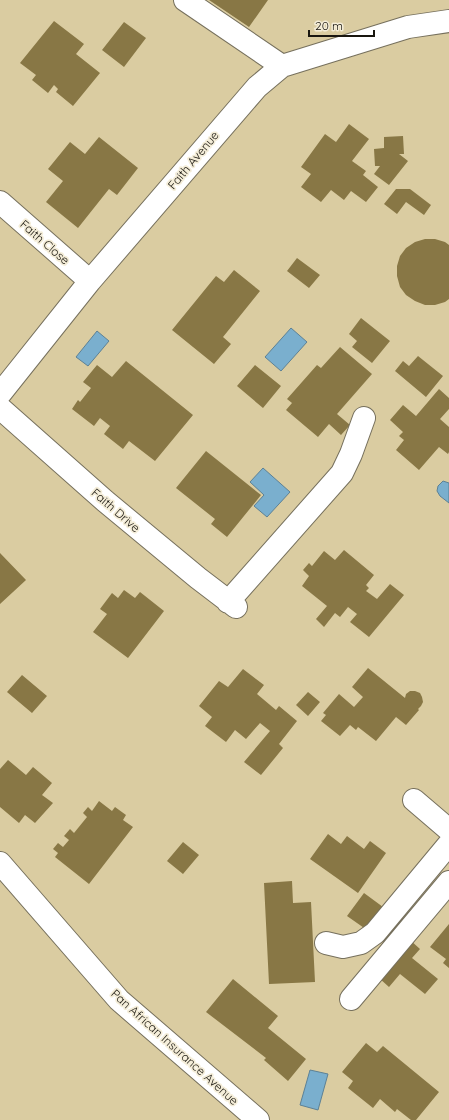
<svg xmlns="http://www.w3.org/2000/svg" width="449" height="1120" font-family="Quicksand,sans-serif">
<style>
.green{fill:#dacca1}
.water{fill:#7aafce;stroke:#5d8195}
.building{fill:#887745}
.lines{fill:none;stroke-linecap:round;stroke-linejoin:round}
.minor-casing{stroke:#76705d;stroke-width:24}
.minor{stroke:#fff;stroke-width:22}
.labels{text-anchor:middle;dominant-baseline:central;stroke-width:3.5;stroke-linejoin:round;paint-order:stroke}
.street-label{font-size:12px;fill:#19160f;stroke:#f4edd8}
</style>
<rect width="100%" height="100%" fill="#f4edd8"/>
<path class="green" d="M 0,0 L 449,0 L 449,1120 L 0,1120 Z"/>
<path class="water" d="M 291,328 L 307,342 L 281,371 L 265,357 Z
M 97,331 L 109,341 L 88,366 L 76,357 Z
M 263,468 L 290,492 L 267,517 L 254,506 L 264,495 L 250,482 Z
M 443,481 L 449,483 L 449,503 L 440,496 L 437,491 L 438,486 Z
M 310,1070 L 328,1074 L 318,1110 L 300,1105 Z"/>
<path class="building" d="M 209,0 L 268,0 L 249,27 Z
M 54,21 L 84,44 L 76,54 L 100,73 L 73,106 L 56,92 L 58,89 L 54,85 L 48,93 L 32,80 L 36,75 L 20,63 Z
M 124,22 L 146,38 L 124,67 L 102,50 Z
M 349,124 L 369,139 L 352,161 L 366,171 L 363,175 L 378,187 L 366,202 L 351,191 L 344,200 L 331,190 L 321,202 L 301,187 L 311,174 L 301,167 L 325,134 L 336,142 Z
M 403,136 L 404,154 L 399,154 L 408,161 L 389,185 L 374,174 L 380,166 L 375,166 L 374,149 L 384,148 L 384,137 Z
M 99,137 L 138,168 L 117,195 L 109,189 L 78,228 L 46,202 L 63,181 L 48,169 L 70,142 L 85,154 Z
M 396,189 L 410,189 L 431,205 L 424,215 L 406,202 L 397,214 L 384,204 Z
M 425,239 L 435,239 L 445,242 L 449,245 L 449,299 L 445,302 L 435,305 L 425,305 L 415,301 L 406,295 L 400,287 L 397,276 L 397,266 L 400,256 L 406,248 L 415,242 Z
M 297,258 L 320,275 L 309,288 L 287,271 Z
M 234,270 L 260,291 L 223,337 L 231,344 L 214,364 L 172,330 L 216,276 L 224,282 Z
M 361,318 L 390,341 L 372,363 L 352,347 L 357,341 L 349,334 Z
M 340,347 L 372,374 L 337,414 L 350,425 L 341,435 L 329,424 L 318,437 L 286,410 L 292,403 L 287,399 L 317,365 L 321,368 Z
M 418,356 L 443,376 L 426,397 L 395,371 L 403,361 L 409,366 Z
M 126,361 L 193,415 L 155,461 L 129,441 L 123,449 L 104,434 L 110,426 L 100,418 L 94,426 L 72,409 L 78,400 L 80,402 L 91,388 L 83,382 L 97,365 L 112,377 Z
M 255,365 L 281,386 L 263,408 L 237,386 Z
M 439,389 L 449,398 L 449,409 L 440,419 L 449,427 L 449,452 L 448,454 L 439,447 L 419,470 L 396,450 L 404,440 L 399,436 L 403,432 L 390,420 L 403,405 L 416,416 Z
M 206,451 L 261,495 L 227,537 L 211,524 L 215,519 L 176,488 Z
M 344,550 L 374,575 L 366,585 L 369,588 L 366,591 L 377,599 L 390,584 L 404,595 L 369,637 L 350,622 L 357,614 L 348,607 L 340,617 L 335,613 L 324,627 L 316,619 L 327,606 L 302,586 L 309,576 L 303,570 L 309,563 L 312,566 L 324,551 L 335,560 Z
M 0,553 L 26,580 L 0,604 Z
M 124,590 L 135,598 L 140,592 L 164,611 L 128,658 L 93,632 L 107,614 L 100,609 L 112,593 L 118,598 Z
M 368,668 L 405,698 L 406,694 L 410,691 L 415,691 L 420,693 L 422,697 L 423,702 L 421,706 L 418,709 L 419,710 L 406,725 L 396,717 L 376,741 L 358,727 L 356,730 L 350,725 L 340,736 L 321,721 L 326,715 L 323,713 L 339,694 L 354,707 L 363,697 L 352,687 Z
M 243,669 L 264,685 L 257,694 L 276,710 L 279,706 L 297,721 L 279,744 L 283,748 L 261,775 L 244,762 L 270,731 L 260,723 L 246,739 L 235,730 L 226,742 L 205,726 L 212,717 L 199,706 L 219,681 L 228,687 Z
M 22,675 L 47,696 L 32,713 L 7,692 Z
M 308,692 L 320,702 L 308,716 L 296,705 Z
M 8,760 L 26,775 L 33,767 L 52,783 L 42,795 L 53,803 L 35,823 L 25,815 L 19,823 L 0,807 L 0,769 Z
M 99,801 L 112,811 L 115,807 L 126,815 L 123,820 L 133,827 L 89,884 L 55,857 L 58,853 L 53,849 L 58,843 L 63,847 L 69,840 L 64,836 L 70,829 L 74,833 L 87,817 L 83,813 L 88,807 L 92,811 Z
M 328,834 L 341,844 L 347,836 L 364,849 L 370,841 L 386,853 L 358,893 L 310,859 Z
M 183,842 L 199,855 L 183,874 L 167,861 Z
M 292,881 L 293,903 L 311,902 L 315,982 L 269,984 L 264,883 Z
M 364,893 L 383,907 L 367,930 L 347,916 Z
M 449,924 L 449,968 L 443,963 L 446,959 L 430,947 Z
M 410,940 L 420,949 L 412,958 L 438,979 L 425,994 L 400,974 L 389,987 L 379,978 Z
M 233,979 L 278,1016 L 268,1028 L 306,1059 L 288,1081 L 264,1060 L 266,1058 L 206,1012 Z
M 366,1043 L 377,1052 L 383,1046 L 439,1092 L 416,1120 L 411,1120 L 397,1109 L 395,1112 L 380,1099 L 373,1108 L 348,1088 L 353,1081 L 342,1072 Z"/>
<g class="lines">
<defs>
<path id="minor" d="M 185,0 L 282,66
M 0,202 L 90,281
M 0,394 L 90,281 L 257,87 L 282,66 L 408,27 L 449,21
M 0,408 L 105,501 L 198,578 L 236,607
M 228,602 L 342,473 L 351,454 L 364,418
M 414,800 L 449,830
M 0,863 L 119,1000 L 258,1120
M 326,943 L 343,947 L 361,943 L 375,933 L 449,844
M 351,999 L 449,882"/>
</defs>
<use href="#minor" class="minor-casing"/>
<use href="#minor" class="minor"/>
</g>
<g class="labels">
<g class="street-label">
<text transform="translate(193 160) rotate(-50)">Faith Avenue</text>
<text transform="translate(45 242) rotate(41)">Faith Close</text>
<text transform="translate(116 510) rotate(41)">Faith Drive</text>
<text transform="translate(175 1047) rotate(42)">Pan African Insurance Avenue</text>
</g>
</g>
<path d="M309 30v6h65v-6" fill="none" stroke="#19160f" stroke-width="2"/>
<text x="315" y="30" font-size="12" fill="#19160f" stroke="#f4edd8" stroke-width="3" paint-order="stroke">20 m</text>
</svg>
